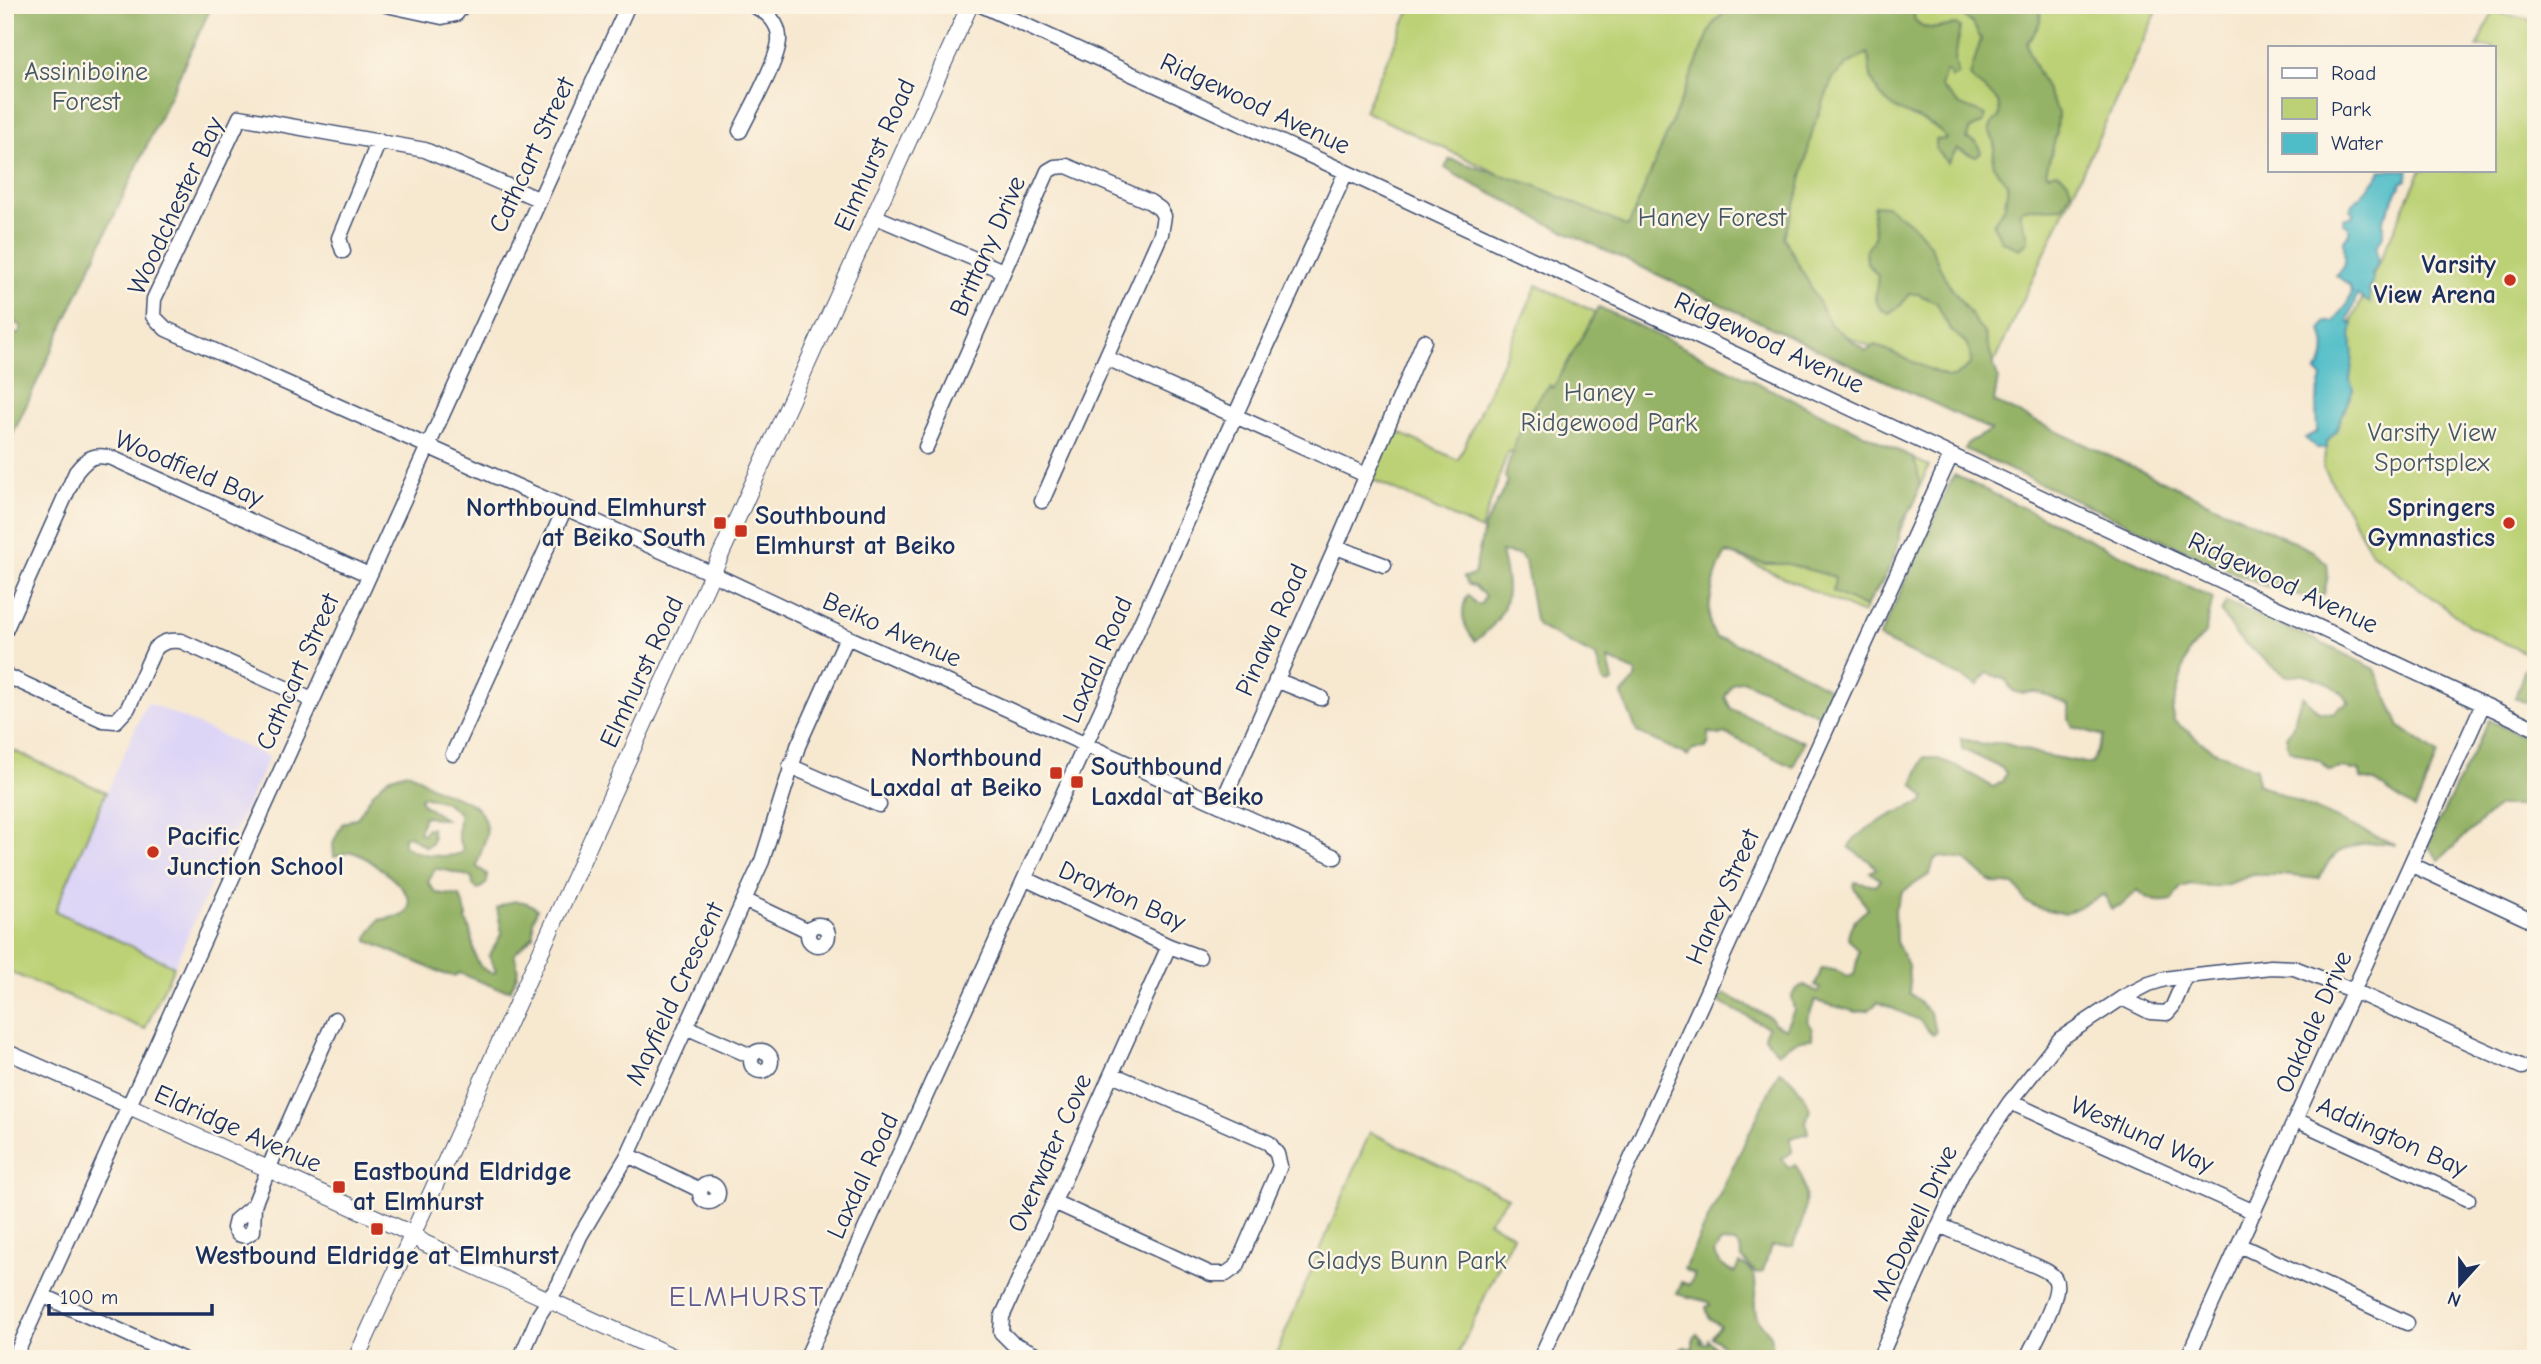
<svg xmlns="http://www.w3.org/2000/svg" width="2541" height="1364" font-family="'Comic Neue',sans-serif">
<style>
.built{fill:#ddd5f6}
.green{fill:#bcd175;stroke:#6c806a;stroke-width:2}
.forest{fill:#95b366;stroke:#587162;stroke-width:2;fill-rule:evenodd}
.water{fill:#4fbdc8;stroke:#357693;stroke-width:2}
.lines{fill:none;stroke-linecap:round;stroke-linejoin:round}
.minor-casing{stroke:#3c4b6f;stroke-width:17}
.tertiary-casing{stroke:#3c4b6f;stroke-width:18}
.minor{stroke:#fff;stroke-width:14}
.tertiary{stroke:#fff;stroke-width:16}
.poi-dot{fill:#c8321e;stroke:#fcf5e5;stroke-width:2.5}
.labels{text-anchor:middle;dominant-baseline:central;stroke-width:5;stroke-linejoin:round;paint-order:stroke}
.park-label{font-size:26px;fill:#435864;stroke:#fcf5e5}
.street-label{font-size:26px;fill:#1b2f5e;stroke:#fcf5e5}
.poi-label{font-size:26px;font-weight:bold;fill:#1b2f5e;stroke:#fcf5e5;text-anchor:end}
.neighbourhood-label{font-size:28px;letter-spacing:2px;fill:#5d588e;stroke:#fcf5e5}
</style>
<rect width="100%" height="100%" fill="#fcf5e5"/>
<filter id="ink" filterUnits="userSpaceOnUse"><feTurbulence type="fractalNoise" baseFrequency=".0143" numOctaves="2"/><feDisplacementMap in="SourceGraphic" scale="14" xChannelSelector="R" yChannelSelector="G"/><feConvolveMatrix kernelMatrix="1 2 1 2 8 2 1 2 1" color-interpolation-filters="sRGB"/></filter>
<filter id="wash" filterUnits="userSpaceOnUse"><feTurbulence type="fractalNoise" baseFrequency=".00686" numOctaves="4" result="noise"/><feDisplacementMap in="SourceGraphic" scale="28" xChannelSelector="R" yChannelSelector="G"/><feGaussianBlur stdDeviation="1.57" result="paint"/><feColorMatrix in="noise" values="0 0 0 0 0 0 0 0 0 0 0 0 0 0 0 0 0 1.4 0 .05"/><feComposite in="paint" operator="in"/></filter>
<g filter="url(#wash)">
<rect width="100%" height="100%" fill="#f7e8d0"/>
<path class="built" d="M 147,702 L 269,757 L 174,966 L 54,911 Z"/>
<path class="green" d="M 1412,5 L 2160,5 L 1978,397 L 1364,111 Z
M 2493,12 L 2536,21 L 2536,658 L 2471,627 L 2372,553 L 2323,467 L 2341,345 L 2421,170 L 2494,170 L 2494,47 L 2477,47 Z
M 1537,285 L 1929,466 L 1863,614 L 1508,451 L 1481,530 L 1371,479 L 1393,430 L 1458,460 Z
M 5,747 L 106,792 L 55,911 L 174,966 L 145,1029 L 5,970 Z
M 1370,1132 L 1508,1197 L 1488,1222 L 1513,1235 L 1456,1359 L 1274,1359 Z"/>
<path class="forest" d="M 5,5 L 212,5 L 5,451 L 5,334 L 19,334 L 21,326 L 5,318 Z
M 1724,5 L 1889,5 L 1896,13 L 1915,10 L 1914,19 C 1926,33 1939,28 1956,24 L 1960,27 L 1955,60 L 1958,75 L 1952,78 L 1950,73 L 1946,71 L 1941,87 L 1958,104 L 1986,115 L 1984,122 L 1969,130 L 1967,139 L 1977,143 L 1981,153 L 1976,157 L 1957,149 L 1948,163 L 1936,149 L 1936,140 L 1946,139 C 1930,110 1891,125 1872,80 C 1869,72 1870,62 1868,53 L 1848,64 L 1833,78 L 1813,129 L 1797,198 L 1784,237 L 1831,325 L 1866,351 L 1875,345 L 1949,378 L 1956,376 L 1971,364 C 1970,341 1966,344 1951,330 C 1945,323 1941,311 1937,303 L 1918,294 L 1909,294 L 1901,305 L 1889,313 L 1880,309 L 1875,298 L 1878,276 L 1867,263 L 1866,251 C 1884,226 1868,231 1874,205 L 1887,206 L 1913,225 L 1929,243 L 1946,280 L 1985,335 L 1998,378 L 1994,402 L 2311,550 L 2327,563 L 2328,575 L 2324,594 L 2314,599 L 2261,585 L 1965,449 L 1969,442 L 1991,430 L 1536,218 C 1507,198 1474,188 1445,168 L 1450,159 L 1534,185 L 1628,227 L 1709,33 L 1715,21 L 1724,13 Z
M 1923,5 L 2039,5 C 2044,22 2037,29 2027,43 L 2029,53 L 2058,113 L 2057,132 L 2046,172 L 2048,174 L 2057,172 L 2068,181 L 2071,190 L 2063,207 C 2048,212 2032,204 2020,211 C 2019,222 2029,229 2028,241 L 2020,249 L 2001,241 L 1993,224 L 2005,206 L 2008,183 C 1979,159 2004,154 1989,131 L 1992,123 L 1999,117 C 2003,93 1982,92 1970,76 L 1981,39 L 1973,24 L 1957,11 C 1945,15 1934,13 1923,5 Z
M 1599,307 L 1912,457 C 1922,473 1921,493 1911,509 C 1908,514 1900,521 1899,527 C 1898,531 1900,534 1899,538 C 1896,563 1879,587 1865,607 L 1833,592 L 1835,577 L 1788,564 L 1766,564 L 1726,553 C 1716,568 1707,604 1710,622 C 1710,628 1714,633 1716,638 L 1727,640 L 1787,665 L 1831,690 L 1819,715 L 1742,680 L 1732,684 L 1725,697 L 1731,709 L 1804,742 L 1793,767 L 1725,733 L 1719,735 L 1708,732 L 1709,742 L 1706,748 L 1693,749 L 1688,756 L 1637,732 L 1622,695 L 1635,679 L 1636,672 L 1608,659 L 1613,681 L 1608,684 L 1603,681 L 1596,657 L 1539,627 L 1535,620 L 1525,561 L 1520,555 L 1501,552 C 1508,580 1513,603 1492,626 C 1486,631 1482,637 1475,641 C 1463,627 1459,611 1468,595 L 1476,604 L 1481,604 L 1485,596 L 1474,586 L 1468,585 L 1464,577 L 1474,575 L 1484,528 L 1508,481 L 1505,477 C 1512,445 1527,408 1550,385 L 1553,388 Z
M 1954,475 L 2213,598 L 2205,633 L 2189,652 L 2183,669 L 2172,712 L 2174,721 L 2212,750 L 2256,768 L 2258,784 L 2396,845 C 2376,841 2345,842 2331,859 C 2326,864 2323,873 2319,879 L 2283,875 L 2253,875 L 2228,884 L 2210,887 L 2191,884 L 2181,887 L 2172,900 C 2157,903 2150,901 2138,890 L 2123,904 L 2112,909 L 2106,898 L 2102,895 L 2065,914 L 2039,908 L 2026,902 L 2019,890 L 2014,885 L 1995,883 L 1988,880 L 1966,860 L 1941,857 L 1934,860 L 1930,874 L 1902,892 L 1895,909 L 1896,942 L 1908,965 L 1910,993 L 1930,1013 L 1936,1031 L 1933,1035 L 1919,1020 L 1878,1002 L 1869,1010 L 1857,1012 L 1815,1001 L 1807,1020 L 1812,1028 L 1812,1039 C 1799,1038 1788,1044 1778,1053 L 1764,1036 L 1768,1027 L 1720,1003 L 1718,999 L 1725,994 L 1771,1018 L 1773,1023 L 1785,1029 L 1794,1010 L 1791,997 L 1796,990 L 1804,985 L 1818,992 L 1820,988 L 1815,985 L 1822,968 L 1838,971 L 1847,977 L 1854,975 L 1859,951 L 1848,938 C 1849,924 1857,918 1868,909 L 1854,888 L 1855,882 L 1875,886 L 1880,880 L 1870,872 L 1876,869 C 1870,857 1857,856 1849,847 C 1854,831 1906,807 1923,802 L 1925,797 L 1913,784 L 1924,757 C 1948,758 1972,775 1993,787 L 2002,782 L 2006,773 L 2002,768 L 1962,749 L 1961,738 L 1983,745 L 2000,742 L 2043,755 L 2091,764 L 2104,736 L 2073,727 L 2069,719 L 2069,705 C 2058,700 2047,694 2035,692 C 2027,691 2019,696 2012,690 C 2011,689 2006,681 2006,680 L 1987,673 L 1978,685 L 1879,638 Z
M 2226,602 L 2315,640 L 2375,669 L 2400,727 L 2438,754 L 2415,809 L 2375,782 L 2361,779 L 2360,771 L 2341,768 L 2330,771 L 2320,761 L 2289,750 L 2286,736 C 2297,725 2294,709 2303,696 L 2319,712 L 2333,714 L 2340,706 L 2349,703 C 2341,687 2321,679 2304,675 C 2299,674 2293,677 2288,676 C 2282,675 2242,641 2236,635 C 2231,629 2226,620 2221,612 Z
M 2536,654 L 2536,707 L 2515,698 L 2524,671 Z
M 2489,720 L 2536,742 L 2536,806 L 2498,806 L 2439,860 L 2427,845 Z
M 407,772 C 417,775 422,781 431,786 C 451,798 480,798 486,825 C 489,838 479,852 477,867 L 487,874 L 487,883 L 478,890 L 473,885 L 472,877 C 462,875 444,868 435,869 L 428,882 L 436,893 L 460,896 L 467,916 L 466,921 C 478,940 467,968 494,973 L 496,971 L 489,956 L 502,933 L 497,908 C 511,899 524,898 537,909 L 533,921 L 533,936 L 514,954 C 520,970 518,976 510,990 L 497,988 L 459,973 L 454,976 L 444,974 L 368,941 L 368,936 L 379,920 L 404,915 C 407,910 411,906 409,900 C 405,885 369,858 355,853 C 347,850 341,856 334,857 L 333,843 L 342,824 L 358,817 L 372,794 L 388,778 ZM 423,796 L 445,802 L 459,813 C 460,826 454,836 463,848 L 461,853 C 446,859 417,855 404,846 L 404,837 L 409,836 L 426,847 L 431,844 L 433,838 L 431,828 L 427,828 L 424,834 L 419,833 L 424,816 L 437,819 L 445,819 L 425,806 L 420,800 Z
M 1779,1071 C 1793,1076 1805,1096 1810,1110 L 1806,1122 L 1808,1133 L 1791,1138 L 1792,1152 L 1782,1159 L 1789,1168 L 1795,1164 C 1807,1182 1808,1205 1801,1225 C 1799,1233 1795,1238 1793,1246 L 1771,1246 L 1763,1271 L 1757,1274 L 1742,1258 L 1740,1248 L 1735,1243 L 1721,1242 L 1714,1253 C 1716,1262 1727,1270 1734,1273 L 1740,1264 C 1765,1270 1751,1297 1756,1314 C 1762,1336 1779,1324 1769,1359 L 1680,1359 L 1681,1349 L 1685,1347 L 1693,1349 L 1693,1338 L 1697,1334 L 1703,1341 L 1700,1341 L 1700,1343 L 1707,1344 L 1708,1339 L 1716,1349 L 1720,1349 L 1723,1346 L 1712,1337 L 1720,1325 L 1709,1318 L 1706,1307 L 1711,1305 L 1709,1302 L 1677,1294 L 1682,1282 L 1689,1285 L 1695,1275 L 1684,1269 Z"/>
<path class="water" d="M 2381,170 L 2409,170 L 2406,180 L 2402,182 L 2383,220 L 2383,236 L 2376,247 L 2378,264 L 2372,273 L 2373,279 L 2369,290 L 2370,303 L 2357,295 L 2348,321 L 2350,324 L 2353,322 L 2351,337 L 2353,356 L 2350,380 L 2353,389 L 2336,431 L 2327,442 L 2327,449 L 2318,449 L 2305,438 L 2317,432 L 2316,400 L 2322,378 L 2316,372 C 2327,360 2326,344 2321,330 L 2326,322 L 2334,322 L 2346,306 L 2352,292 L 2349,285 L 2336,275 C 2349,267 2343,253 2344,240 L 2349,234 L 2349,227 L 2343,223 L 2343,218 L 2352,217 L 2353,211 L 2350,210 C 2357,194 2374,187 2381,170 Z"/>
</g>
<g filter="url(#ink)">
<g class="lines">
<defs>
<path id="minor" d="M 386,5 L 442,17 L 456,14 L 463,5
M 981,5 L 1346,172 L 2536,729
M 740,131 C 749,112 781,56 779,37 C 778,21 765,11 752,5
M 538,199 L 425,150 L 240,117 L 154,299 L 153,316 L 166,329 L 713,574 L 847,637 L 1335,857
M 874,216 L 1003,271
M 343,251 L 339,238 L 379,141
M 1107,358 L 1366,475
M 926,447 L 1048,171 L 1055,167 L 1067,166 L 1150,202 L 1160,209 L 1164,216 L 1161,234 L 1042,501
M 1336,547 L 1384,565
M 5,631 L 76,472 C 87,458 94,453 112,458 L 369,575
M 5,675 L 103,720 L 116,721 L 128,708 L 154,650 C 162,641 169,640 181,641 L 312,700
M 1276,680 L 1321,698
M 453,754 L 565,508
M 790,766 L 879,805
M 1221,805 L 1336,547 L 1424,341
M 2412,865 L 2536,923
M 1026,879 L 1169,946 L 1199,957
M 744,900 L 809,931
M808 935a10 10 0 1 1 20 0a10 10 0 1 1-20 0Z
M 2122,998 L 2150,1012 L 2167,1013 L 2173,1006 L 2186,976
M 686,1027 L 751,1056
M751 1061a10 10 0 1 1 20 0a10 10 0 1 1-20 0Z
M 5,1051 L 129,1106
M 2010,1102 L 2254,1212
M 2296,1120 L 2468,1199
M 628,1155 L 700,1190
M700 1193a9 9 0 1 1 18 0a9 9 0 1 1-18 0Z
M 1054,1202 L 1211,1274 L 1226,1274 L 1237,1266 L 1280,1166 L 1277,1154 L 1269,1143 L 1112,1074
M 254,1205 L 275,1153 L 335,1019
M 254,1205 L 253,1231 L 245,1236 L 238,1234 L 234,1228 L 236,1220 Z
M 1939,1225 L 2036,1266 C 2042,1269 2051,1272 2055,1279 C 2063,1293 2034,1343 2027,1359
M 2239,1245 L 2407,1323
M 44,1296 L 182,1359
M 14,1359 L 628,5
M 520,1359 L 539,1315 L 559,1284 L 580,1236 L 628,1155 L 744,900 L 762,861 L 798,746 L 847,637
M 806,1359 L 1346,172
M 1047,1359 L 1012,1343 L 1001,1332 L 1002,1317 L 1169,946
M 1540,1359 L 1951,455
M 1879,1359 L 1963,1172 L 2010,1102 L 2060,1039 L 2122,998 L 2149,984 L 2165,979 L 2186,976 L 2271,967 L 2294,968 L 2354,991 L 2522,1067
M 2187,1359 L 2483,704"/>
<path id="tertiary" d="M 129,1106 L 412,1234 L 424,1243 L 678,1359
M 356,1359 L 970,5"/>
</defs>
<use href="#minor" class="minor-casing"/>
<use href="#tertiary" class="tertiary-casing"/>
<use href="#minor" class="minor"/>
<use href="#tertiary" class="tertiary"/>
</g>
</g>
<g class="poi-dot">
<circle cx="2510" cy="280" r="7"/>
<rect x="713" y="516" width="14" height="14" rx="3.5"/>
<circle cx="2509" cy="523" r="7"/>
<rect x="734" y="524" width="14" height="14" rx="3.5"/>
<rect x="1049" y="766" width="14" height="14" rx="3.5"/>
<rect x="1070" y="775" width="14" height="14" rx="3.5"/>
<circle cx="153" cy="852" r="7"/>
<rect x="332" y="1180" width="14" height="14" rx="3.5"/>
<rect x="370" y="1222" width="14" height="14" rx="3.5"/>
</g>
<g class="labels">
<g class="park-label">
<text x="86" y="72">Assiniboine<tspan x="86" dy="30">Forest</tspan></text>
<text x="1712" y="218">Haney Forest</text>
<text x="1609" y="393">Haney -<tspan x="1609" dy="30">Ridgewood Park</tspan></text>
<text x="2432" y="433">Varsity View<tspan x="2432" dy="30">Sportsplex</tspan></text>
<text x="1407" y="1261">Gladys Bunn Park</text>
</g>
<g class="street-label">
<text transform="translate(1255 104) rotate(25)">Ridgewood Avenue</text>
<text transform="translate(532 155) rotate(-65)">Cathcart Street</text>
<text transform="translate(875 155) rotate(-66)">Elmhurst Road</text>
<text transform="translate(176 206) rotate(-65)">Woodchester Bay</text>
<text transform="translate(988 246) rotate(-66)">Brittany Drive</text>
<text transform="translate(1769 343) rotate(25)">Ridgewood Avenue</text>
<text transform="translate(189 469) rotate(23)">Woodfield Bay</text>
<text transform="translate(2283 583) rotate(25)">Ridgewood Avenue</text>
<text transform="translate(892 630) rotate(24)">Beiko Avenue</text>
<text transform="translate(1272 630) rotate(-66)">Pinawa Road</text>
<text transform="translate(1098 660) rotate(-66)">Laxdal Road</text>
<text transform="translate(298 672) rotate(-66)">Cathcart Street</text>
<text transform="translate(642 672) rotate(-65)">Elmhurst Road</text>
<text transform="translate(1122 896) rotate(24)">Drayton Bay</text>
<text transform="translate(1723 897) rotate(-66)">Haney Street</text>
<text transform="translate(675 994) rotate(-65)">Mayfield Crescent</text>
<text transform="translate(2314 1022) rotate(-66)">Oakdale Drive</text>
<text transform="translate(238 1129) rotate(24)">Eldridge Avenue</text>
<text transform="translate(2142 1135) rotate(24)">Westlund Way</text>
<text transform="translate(2392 1137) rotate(24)">Addington Bay</text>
<text transform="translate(1050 1153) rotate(-66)">Overwater Cove</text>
<text transform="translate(863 1176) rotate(-65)">Laxdal Road</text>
<text transform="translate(1915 1223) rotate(-65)">McDowell Drive</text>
</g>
<g class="poi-label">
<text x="2496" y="265">Varsity<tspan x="2496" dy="30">View Arena</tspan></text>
<text x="706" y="508">Northbound Elmhurst<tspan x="706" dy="30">at Beiko South</tspan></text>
<text x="2495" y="508">Springers<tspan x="2495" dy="30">Gymnastics</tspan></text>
<text x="755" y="516" text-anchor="start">Southbound<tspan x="755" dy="30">Elmhurst at Beiko</tspan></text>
<text x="1042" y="758">Northbound<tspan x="1042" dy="30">Laxdal at Beiko</tspan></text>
<text x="1091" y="767" text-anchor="start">Southbound<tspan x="1091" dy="30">Laxdal at Beiko</tspan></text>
<text x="167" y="837" text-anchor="start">Pacific<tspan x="167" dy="30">Junction School</tspan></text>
<text x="353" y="1172" text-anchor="start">Eastbound Eldridge<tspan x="353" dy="30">at Elmhurst</tspan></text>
<text x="377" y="1256" text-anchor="middle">Westbound Eldridge at Elmhurst</text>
</g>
<g class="neighbourhood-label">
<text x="747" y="1297">ELMHURST</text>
</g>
</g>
<rect width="2541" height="1364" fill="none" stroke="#fcf5e5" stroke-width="28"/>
<rect x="2268" y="46" width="228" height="126" fill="#fcf5e5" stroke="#a2a6af" stroke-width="2"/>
<rect x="2282" y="68" width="35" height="10" fill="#ffffff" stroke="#a2a6af" stroke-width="2"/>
<text x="2331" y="80" font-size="21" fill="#1b2f5e">Road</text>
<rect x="2282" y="98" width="35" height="21" fill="#bcd175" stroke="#a2a6af" stroke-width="2"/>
<text x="2331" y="116" font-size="21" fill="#1b2f5e">Park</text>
<rect x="2282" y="133" width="35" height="21" fill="#4fbdc8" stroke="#a2a6af" stroke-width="2"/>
<text x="2331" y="150" font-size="21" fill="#1b2f5e">Water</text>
<g transform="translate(2460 1284) rotate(201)" stroke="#fcf5e5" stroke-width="5" paint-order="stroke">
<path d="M0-5L12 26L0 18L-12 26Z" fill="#1b2f5e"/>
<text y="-10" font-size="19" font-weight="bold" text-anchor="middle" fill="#1b2f5e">N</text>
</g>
<path d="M49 1304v10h163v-10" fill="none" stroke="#1b2f5e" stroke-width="3.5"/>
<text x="60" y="1304" font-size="21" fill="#1b2f5e" stroke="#fcf5e5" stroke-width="5" paint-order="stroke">100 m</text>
</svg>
